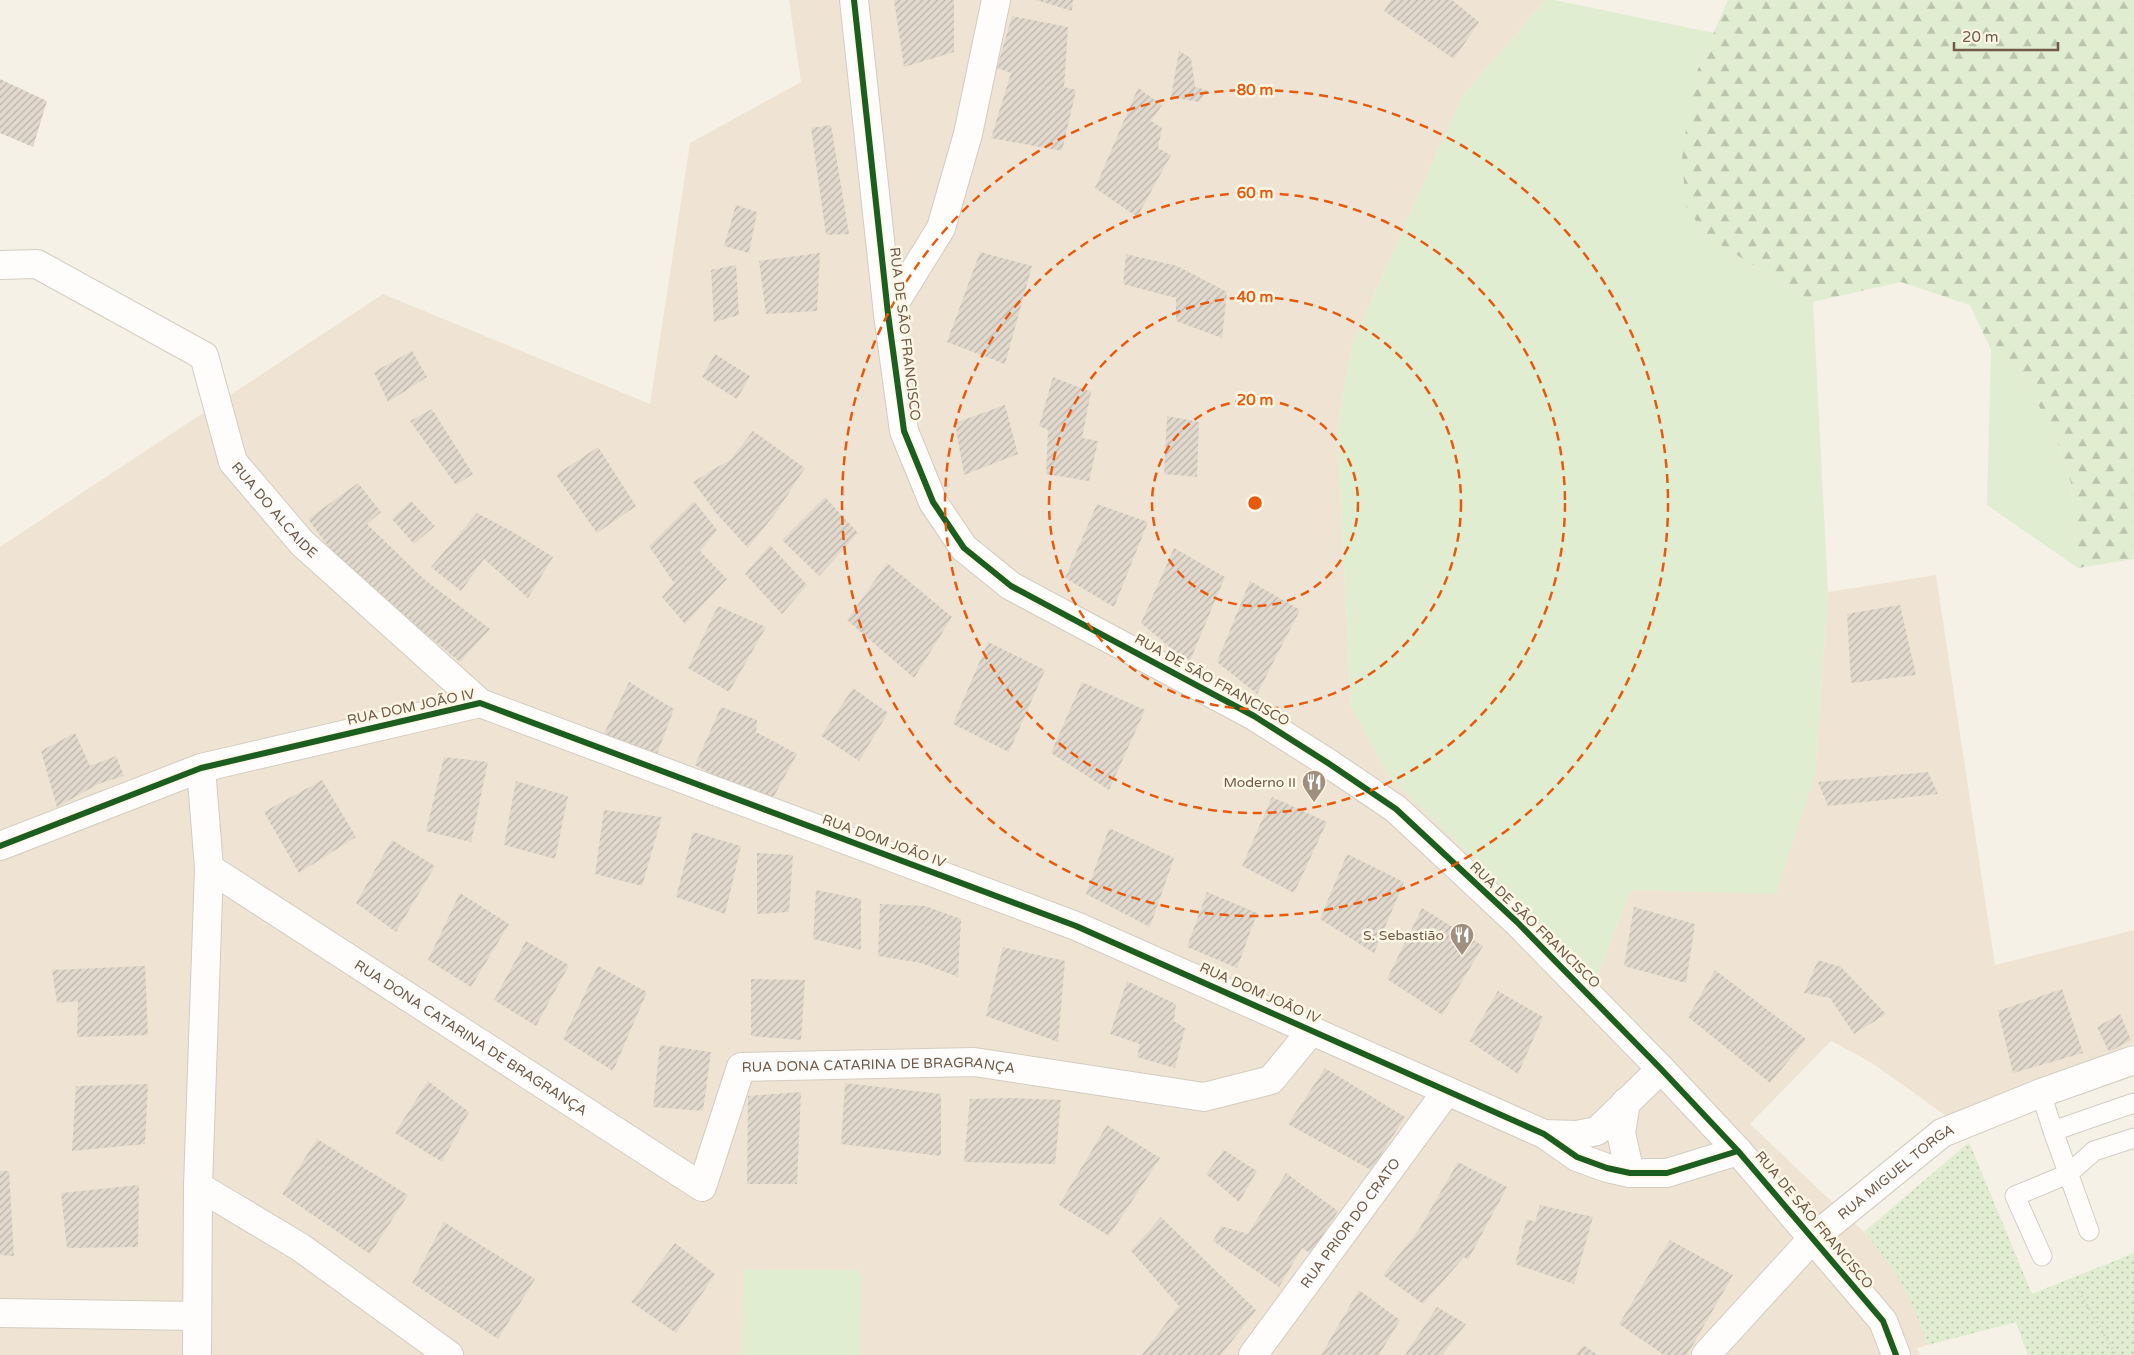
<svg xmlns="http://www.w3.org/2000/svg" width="2134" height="1355" font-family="'Varela Round',sans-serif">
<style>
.residential{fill:#efe4d3}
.grass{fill:#e0edd1}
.forest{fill:url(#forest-firs)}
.park{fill:url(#park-dots)}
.building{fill:url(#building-hatch)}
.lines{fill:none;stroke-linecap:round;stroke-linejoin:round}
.service-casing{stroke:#d4ccc2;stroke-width:21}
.minor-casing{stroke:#d4ccc2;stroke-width:30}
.path{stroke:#d9d1ca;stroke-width:3;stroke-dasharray:1 4;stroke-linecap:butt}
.service{stroke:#fefdfb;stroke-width:19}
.minor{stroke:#fefdfb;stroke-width:28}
.cycleway-casing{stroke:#fff7e6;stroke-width:9}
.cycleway{stroke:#1b5e20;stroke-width:6}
.ring{fill:none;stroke:#e8590c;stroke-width:2.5;stroke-dasharray:9 6}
.labels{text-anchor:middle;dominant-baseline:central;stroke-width:5;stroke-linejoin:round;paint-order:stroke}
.street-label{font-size:14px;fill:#725a48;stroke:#fff7e6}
.poi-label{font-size:14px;fill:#725a48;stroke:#fff7e6;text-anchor:end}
.centre{fill:#e8590c;stroke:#fff7e6;stroke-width:2.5}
.ring-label{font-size:15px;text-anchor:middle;font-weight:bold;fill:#e8590c;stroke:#fff7e6;stroke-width:5;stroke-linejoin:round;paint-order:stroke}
</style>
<defs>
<pattern id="forest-firs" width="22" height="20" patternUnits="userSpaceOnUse" patternTransform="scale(1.25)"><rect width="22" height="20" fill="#e0edd1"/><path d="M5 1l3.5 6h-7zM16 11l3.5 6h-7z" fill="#bac3ac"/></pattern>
<pattern id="park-dots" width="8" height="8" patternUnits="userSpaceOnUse" patternTransform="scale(1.25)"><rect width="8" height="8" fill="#e0edd1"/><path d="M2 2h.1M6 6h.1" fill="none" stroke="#bac3ac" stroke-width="1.8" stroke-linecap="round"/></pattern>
<pattern id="building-hatch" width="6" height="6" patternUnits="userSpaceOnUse" patternTransform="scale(1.25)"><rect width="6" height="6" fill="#e2d9ce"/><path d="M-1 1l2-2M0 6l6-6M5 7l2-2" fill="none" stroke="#bcb3a9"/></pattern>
</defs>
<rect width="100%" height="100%" fill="#f6f1e6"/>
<path class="residential" d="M 789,0 L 1546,0 L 1462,97 L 1353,343 L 1337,427 L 1351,706 L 1596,979 L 1631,890 L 1689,891 L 1815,775 L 1828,592 L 1936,575 L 1995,965 L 2134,930 L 2134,1043 L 1949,1118 L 1872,1063 L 1831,1041 L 1750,1124 L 1864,1232 L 1886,1257 L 1915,1306 L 1928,1345 L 1917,1348 L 1920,1355 L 0,1355 L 0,547 L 383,294 L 650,404 L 690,143 L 801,82 Z"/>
<path class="grass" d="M 1546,0 L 1554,0 L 1714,33 L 1692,83 L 1706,236 L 1813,302 L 1828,592 L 1815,775 L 1776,894 L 1631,890 L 1596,979 L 1388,775 L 1351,706 L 1337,427 L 1353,343 L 1462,97 Z
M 1991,350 L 2020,370 L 2056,438 L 2071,483 L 2078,568 L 1987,505 Z
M 744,1269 L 859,1270 L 859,1275 L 861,1275 L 859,1355 L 741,1355 Z"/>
<path class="forest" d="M 1728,0 L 2134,0 L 2134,559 L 2078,568 L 2071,483 L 2056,438 L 2020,370 L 1991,350 L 1970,305 L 1901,282 L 1813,302 L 1706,236 L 1686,206 L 1682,159 L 1692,83 Z"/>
<path class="park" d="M 1969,1142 L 2032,1294 L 2134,1253 L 2134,1355 L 2028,1355 L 2016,1322 L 1928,1345 C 1912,1299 1897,1269 1864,1232 Z"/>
<path class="building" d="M 894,0 L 954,0 L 954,52 L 904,67 Z
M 1036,0 L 1073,0 L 1072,11 Z
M 1391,0 L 1452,0 L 1479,22 L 1454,59 L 1384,11 Z
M 1012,16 L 1068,27 L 1064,87 L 1076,90 L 1062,151 L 991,138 L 1011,73 L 997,68 Z
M 1179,51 L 1191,58 L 1195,87 L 1207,90 L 1199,102 L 1171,97 Z
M 0,79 L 47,101 L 33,147 L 0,133 Z
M 1138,88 L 1162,105 L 1151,121 L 1162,128 L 1158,148 L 1171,155 L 1137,217 L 1095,188 Z
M 831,125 L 849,234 L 826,235 L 811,128 Z
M 736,205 L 757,212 L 749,253 L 724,246 Z
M 980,252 L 1032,266 L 1005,364 L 947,342 Z
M 820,253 L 817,311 L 766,314 L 759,261 Z
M 1126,254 L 1177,266 L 1227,292 L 1222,338 L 1176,321 L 1176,298 L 1123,284 Z
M 736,265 L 739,315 L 714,322 L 711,270 Z
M 412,351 L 427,377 L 388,402 L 374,372 Z
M 715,354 L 750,376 L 737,399 L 702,377 Z
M 1053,377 L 1091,392 L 1082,438 L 1098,441 L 1089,481 L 1046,474 L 1048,430 L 1039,426 Z
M 1005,405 L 1018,454 L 964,475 L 955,423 Z
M 432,409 L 473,474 L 456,485 L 410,421 Z
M 1167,416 L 1199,422 L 1197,477 L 1164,474 Z
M 753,431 L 805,468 L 777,511 L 748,548 L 716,513 L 693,482 L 731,459 Z
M 598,447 L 636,506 L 597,533 L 556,475 Z
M 358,483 L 381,512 L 367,524 L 425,580 L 490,629 L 460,662 L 373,590 L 331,550 L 308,519 Z
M 825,497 L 858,533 L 819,576 L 782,540 Z
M 411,501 L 435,526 L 414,544 L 392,519 Z
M 694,501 L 717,530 L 700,551 L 727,579 L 685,624 L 662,597 L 674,583 L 649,546 Z
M 1097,504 L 1148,522 L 1114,607 L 1065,578 Z
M 477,513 L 513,532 L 553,557 L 528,598 L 484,559 L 461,591 L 431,567 Z
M 770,545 L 807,585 L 782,614 L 745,574 Z
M 1174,548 L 1225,577 L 1189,663 L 1141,623 Z
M 887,563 L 952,617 L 914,678 L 847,620 Z
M 1250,581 L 1300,610 L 1257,694 L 1217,662 Z
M 1900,605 L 1916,675 L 1851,683 L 1847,614 Z
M 718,606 L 766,627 L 729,692 L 688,668 Z
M 988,642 L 1045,670 L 1009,752 L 953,724 Z
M 629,682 L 674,709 L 656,757 L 602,738 Z
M 1082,682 L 1145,710 L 1109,790 L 1051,753 Z
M 853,688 L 888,713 L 859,761 L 821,736 Z
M 721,707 L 757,720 L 756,732 L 797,754 L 769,805 L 695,765 Z
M 75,733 L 90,766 L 116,756 L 124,776 L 98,784 L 57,807 L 41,751 Z
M 444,757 L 488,762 L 471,842 L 426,831 Z
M 1928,772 L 1938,794 L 1828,806 L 1818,782 Z
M 322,780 L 356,837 L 299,873 L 264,812 Z
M 516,781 L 568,796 L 555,859 L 504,845 Z
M 1272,797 L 1327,822 L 1294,893 L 1242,866 Z
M 604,810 L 662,817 L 642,886 L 595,874 Z
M 1109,828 L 1174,858 L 1150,927 L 1086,894 Z
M 693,832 L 741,846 L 725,914 L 676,897 Z
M 392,840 L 435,866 L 396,932 L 356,903 Z
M 757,853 L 793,855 L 789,912 L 757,914 Z
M 1347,854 L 1404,882 L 1374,953 L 1320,919 Z
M 816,890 L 861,899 L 861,950 L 813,939 Z
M 1207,892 L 1257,913 L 1237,968 L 1187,947 Z
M 460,893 L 509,924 L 471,987 L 428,960 Z
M 880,904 L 925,906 L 961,919 L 958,977 L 921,963 L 878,956 Z
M 1634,907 L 1695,924 L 1686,983 L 1624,966 Z
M 1422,908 L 1483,946 L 1442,1015 L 1387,979 Z
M 526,941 L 569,965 L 536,1026 L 494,1000 Z
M 1003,947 L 1065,961 L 1058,1042 L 986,1016 Z
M 1818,960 L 1841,967 L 1886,1014 L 1854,1034 L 1830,998 L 1804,993 Z
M 145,966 L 148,1035 L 77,1037 L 78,1001 L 57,1003 L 52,970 Z
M 598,966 L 647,992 L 613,1071 L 563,1039 Z
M 1715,970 L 1806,1039 L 1770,1083 L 1688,1017 Z
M 751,979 L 805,980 L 801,1040 L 751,1036 Z
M 1127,981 L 1176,1004 L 1174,1021 L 1185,1028 L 1175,1068 L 1137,1057 L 1140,1044 L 1110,1034 Z
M 2062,989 L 2083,1053 L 2013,1073 L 1998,1011 Z
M 1498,991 L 1543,1017 L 1518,1074 L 1469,1041 Z
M 2120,1014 L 2131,1040 L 2109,1052 L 2097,1027 Z
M 660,1045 L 711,1052 L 703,1111 L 653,1107 Z
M 1325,1068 L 1405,1117 L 1371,1170 L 1288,1124 Z
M 428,1081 L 469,1112 L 442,1162 L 395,1133 Z
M 845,1083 L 941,1094 L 941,1156 L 841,1144 Z
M 148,1084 L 145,1144 L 72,1151 L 76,1086 Z
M 801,1092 L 797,1184 L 747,1184 L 748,1096 Z
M 1012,1098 L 1061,1100 L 1055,1164 L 964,1162 L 970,1099 Z
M 1107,1125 L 1160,1158 L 1109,1236 L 1059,1205 Z
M 317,1139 L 408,1195 L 370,1254 L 282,1194 Z
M 1224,1150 L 1257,1171 L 1239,1202 L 1206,1174 Z
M 1458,1162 L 1507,1187 L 1468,1260 L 1464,1257 L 1423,1304 L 1383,1275 L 1418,1231 Z
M 0,1171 L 9,1171 L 14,1256 L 0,1255 Z
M 1286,1173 L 1338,1211 L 1311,1254 L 1302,1248 L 1279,1287 L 1213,1241 L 1221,1226 L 1248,1234 Z
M 139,1185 L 138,1247 L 67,1248 L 61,1193 Z
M 1540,1205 L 1593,1217 L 1574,1284 L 1515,1264 L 1527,1219 L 1535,1222 Z
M 1161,1217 L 1256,1310 L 1221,1355 L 1142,1355 L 1179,1306 L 1131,1251 Z
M 444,1222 L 535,1279 L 498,1339 L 412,1283 Z
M 1670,1240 L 1733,1275 L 1687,1355 L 1664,1355 L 1619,1324 Z
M 675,1243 L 715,1274 L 676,1333 L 631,1302 Z
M 1359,1290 L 1400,1320 L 1379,1355 L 1321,1355 Z
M 1437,1307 L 1466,1324 L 1442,1355 L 1405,1355 Z
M 1583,1345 L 1598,1355 L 1576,1355 Z"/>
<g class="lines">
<defs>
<path id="service" d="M 2041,1093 L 2053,1131 L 2134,1103
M 2053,1131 L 2089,1231
M 2042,1256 L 2015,1196 L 2068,1174 L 2094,1151 L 2134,1138"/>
<g id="minor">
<path d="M 854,0 L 888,314 L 904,431 L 933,502 L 964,548 L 1011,586 L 1254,716 L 1328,763 L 1396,809 L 1517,922 L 1661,1069 L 1738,1151 L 1883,1321 L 1896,1355"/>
<path id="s1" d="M 0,265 L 37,264 L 204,356 L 233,462 L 302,543 L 480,703"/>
<path d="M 888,314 L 941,228 L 968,134 L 996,0"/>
<path d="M 0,846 L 201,768 L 480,703 L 1076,926 L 1544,1134 L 1577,1157 L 1607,1168 L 1630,1173 L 1667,1173 L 1738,1151"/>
<path id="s2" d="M 209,868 L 702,1187 L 741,1067 L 974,1062 L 1204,1097 L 1271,1080 L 1312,1030"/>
<path d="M 1626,1102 L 1621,1133 L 1630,1173"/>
<path d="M 1544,1134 L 1577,1135 L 1597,1131 L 1661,1069"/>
<path d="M 198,1186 L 300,1247 L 449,1355"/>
<path d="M 0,1313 L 197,1316"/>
<path d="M 197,1355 L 198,1186 L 209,868 L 201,768"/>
<path id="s3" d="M 1253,1355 L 1447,1091"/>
<path id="s4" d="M 1706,1355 L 1813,1238 L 1942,1133 L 2041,1093 L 2134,1060"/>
</g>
</defs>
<use href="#service" class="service-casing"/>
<use href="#minor" class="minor-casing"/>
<path class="path" d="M 2074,1283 L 2116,1355"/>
<use href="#service" class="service"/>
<use href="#minor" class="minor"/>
<defs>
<path id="cycleway" d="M 854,0 L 888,314 L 904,431 L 933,502 L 964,548 L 1011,586 L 1254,716 L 1328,763 L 1396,809 L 1517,922 L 1661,1069 L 1738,1151 L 1883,1321 L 1896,1355
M 0,846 L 201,768 L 480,703 L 1076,926 L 1544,1134 L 1577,1157 L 1607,1168 L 1630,1173 L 1667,1173 L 1738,1151"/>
</defs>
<use href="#cycleway" class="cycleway-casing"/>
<use href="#cycleway" class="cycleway"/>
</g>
<g class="ring">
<circle cx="1255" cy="503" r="103"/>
<circle cx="1255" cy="503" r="206"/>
<circle cx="1255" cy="503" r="310"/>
<circle cx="1255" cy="503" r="413"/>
</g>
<defs>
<symbol id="restaurant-pin" viewBox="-11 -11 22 30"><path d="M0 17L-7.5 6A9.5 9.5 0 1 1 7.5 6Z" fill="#a08f7f" stroke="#fff7e6"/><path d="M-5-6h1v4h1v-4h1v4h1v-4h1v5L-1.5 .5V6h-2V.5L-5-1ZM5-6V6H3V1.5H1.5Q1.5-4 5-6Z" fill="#fff"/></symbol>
</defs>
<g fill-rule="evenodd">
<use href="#restaurant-pin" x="1300" y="768" width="28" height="38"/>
<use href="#restaurant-pin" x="1448" y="921" width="28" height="38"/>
</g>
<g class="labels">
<g class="street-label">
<text transform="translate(905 334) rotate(83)">RUA DE SÃO FRANCISCO</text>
<text stroke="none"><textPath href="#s1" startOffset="401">RUA DO ALCAIDE</textPath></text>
<text transform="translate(1212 680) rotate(29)">RUA DE SÃO FRANCISCO</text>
<text transform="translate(411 707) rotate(-12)">RUA DOM JOÃO IV</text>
<text transform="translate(884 841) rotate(20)">RUA DOM JOÃO IV</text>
<text transform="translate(1535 925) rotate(44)">RUA DE SÃO FRANCISCO</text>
<text transform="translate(1260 993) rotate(24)">RUA DOM JOÃO IV</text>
<text stroke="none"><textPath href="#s2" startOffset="312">RUA DONA CATARINA DE BRAGRANÇA</textPath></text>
<text stroke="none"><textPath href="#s2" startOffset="851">RUA DONA CATARINA DE BRAGRANÇA</textPath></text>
<text stroke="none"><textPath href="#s4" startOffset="265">RUA MIGUEL TORGA</textPath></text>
<text transform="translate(1814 1220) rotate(50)">RUA DE SÃO FRANCISCO</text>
<text stroke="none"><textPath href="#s3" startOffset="164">RUA PRIOR DO CRATO</textPath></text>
</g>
<g class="poi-label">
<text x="1296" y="782">Moderno II</text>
<text x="1444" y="935">S. Sebastião</text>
</g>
</g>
<circle cx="1255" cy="503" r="8" class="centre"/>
<g class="ring-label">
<text x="1255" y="95">80 m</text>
<text x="1255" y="198">60 m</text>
<text x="1255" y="302">40 m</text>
<text x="1255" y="405">20 m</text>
</g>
<path d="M1954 42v8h104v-8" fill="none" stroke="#725a48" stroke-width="2.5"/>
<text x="1962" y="42" font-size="15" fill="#725a48" stroke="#fff7e6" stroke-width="4" paint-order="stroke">20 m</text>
</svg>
